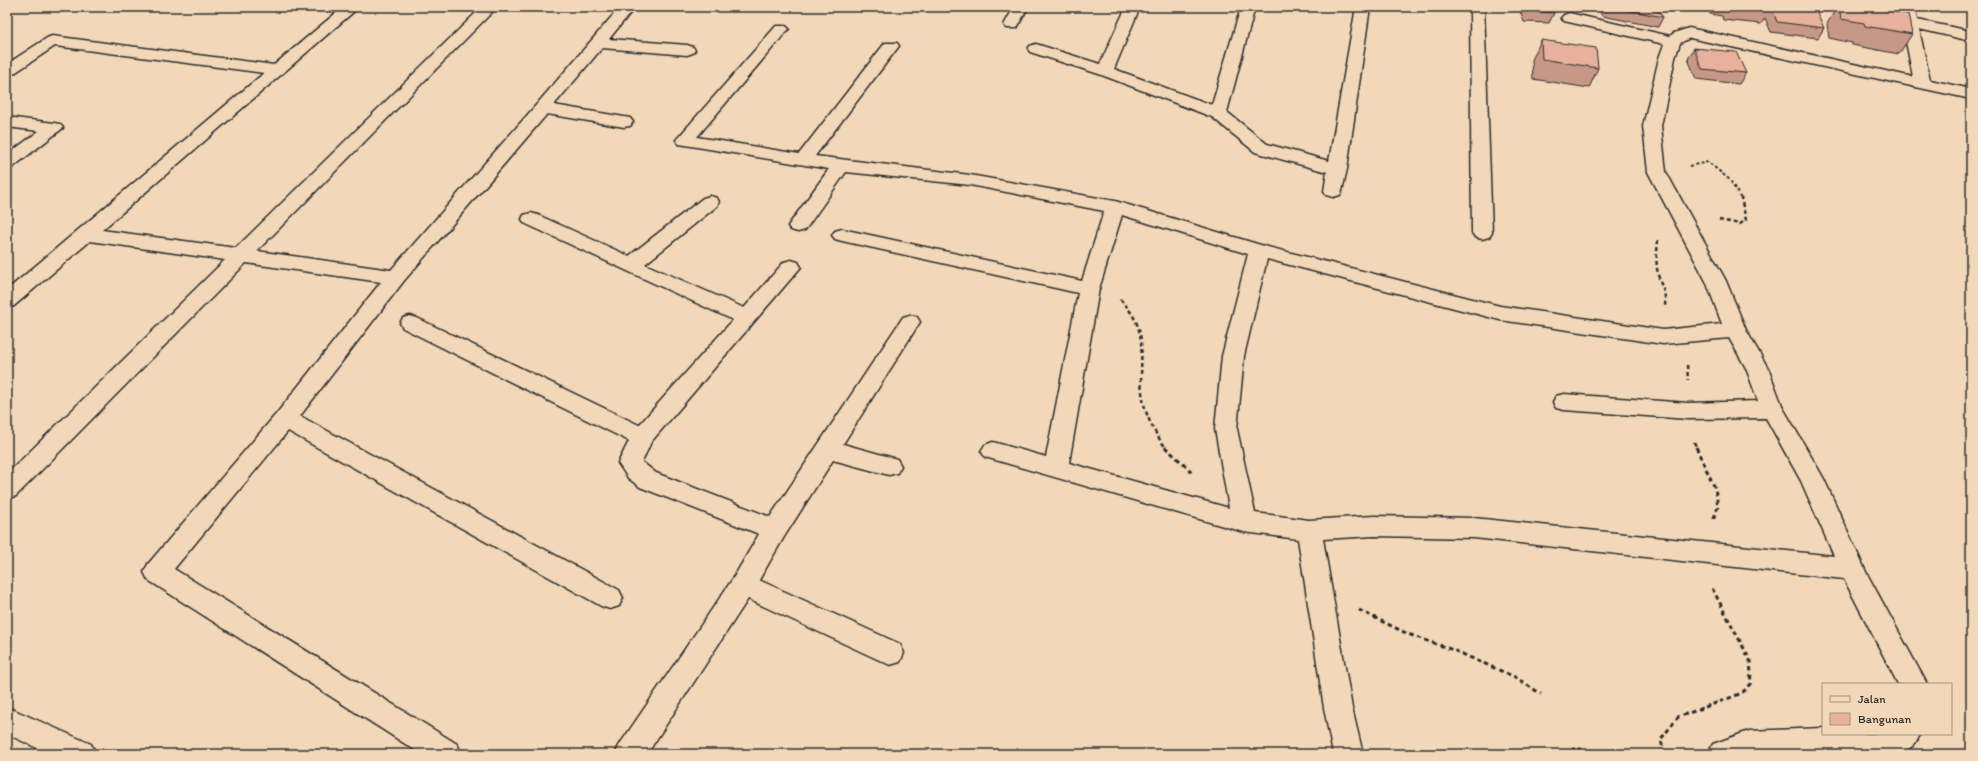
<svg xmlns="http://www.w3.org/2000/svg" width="1978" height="761" font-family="Itim,sans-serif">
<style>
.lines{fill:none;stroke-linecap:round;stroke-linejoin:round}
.minor-casing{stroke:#2b2b2b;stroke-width:3}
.path-far2{stroke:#2b2b2b;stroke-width:2;stroke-dasharray:3 2.5;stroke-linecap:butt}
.path-far1{stroke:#2b2b2b;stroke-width:2.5;stroke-dasharray:4 3;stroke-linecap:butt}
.path{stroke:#2b2b2b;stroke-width:3;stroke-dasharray:4.5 3.5;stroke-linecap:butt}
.minor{fill:#f2d8b9;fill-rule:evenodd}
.wall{fill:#c89886;stroke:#2b2b2b}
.building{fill:#e8b19c;stroke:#2b2b2b}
</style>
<rect width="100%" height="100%" fill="#f2d8b9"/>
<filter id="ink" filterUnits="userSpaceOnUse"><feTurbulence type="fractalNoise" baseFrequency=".025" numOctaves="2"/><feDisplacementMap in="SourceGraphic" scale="8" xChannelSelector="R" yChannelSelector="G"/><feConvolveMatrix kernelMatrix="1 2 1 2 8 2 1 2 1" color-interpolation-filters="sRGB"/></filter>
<g filter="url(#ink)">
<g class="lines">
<defs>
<path id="minor" d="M 343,7 L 359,7 L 102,230 L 236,248 L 482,7 L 497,7 L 257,251 L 391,270 L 537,104 L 620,7 L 635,7 L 609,39 L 687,45 L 693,47 L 695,50 L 693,53 L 687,55 L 602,48 L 554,105 L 630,118 L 633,122 L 630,126 L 624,127 L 547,114 L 403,282 L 300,416 L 619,590 L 623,598 L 619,606 L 610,609 L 601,606 L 288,431 L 174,569 L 457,744 L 462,754 L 421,754 L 148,580 L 144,572 L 148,564 L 277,413 L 381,282 L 246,263 L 16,496 L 7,499 L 7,474 L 225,260 L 90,241 L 14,306 L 7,308 L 7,290 L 264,73 L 55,46 L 13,74 L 7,76 L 7,64 L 47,38 L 52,36 L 274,65 Z
M 1014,7 L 1028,7 L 1017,28 L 1007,28 L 1004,25 Z
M 1126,7 L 1140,7 L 1114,69 L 1212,105 L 1241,7 L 1255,7 L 1227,112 L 1267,144 L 1329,161 L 1356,7 L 1370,7 L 1347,169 L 1342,191 L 1340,195 L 1333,197 L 1326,195 L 1324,191 L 1327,172 L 1255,152 L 1212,117 L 1099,74 L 1030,52 L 1028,49 L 1030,46 L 1036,44 L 1100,64 Z
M 1470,7 L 1484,7 L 1492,233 L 1489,237 L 1482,239 L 1475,237 L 1472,233 Z
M 1829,7 L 1857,7 L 1902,17 L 1901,11 L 1903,8 L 1910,7 L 1915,11 L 1917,20 L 1971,31 L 1971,41 L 1919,29 L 1930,80 L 1971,89 L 1971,99 L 1690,38 L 1680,43 L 1675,58 L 1661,126 L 1666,172 L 1726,281 L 1746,330 L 1768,368 L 1783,408 L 1824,479 L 1866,572 L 1927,684 L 1898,684 L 1844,579 L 1474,538 L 1374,536 L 1323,539 L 1352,708 L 1363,754 L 1333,754 L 1324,708 L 1298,539 L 1244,532 L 985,457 L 981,451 L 985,445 L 993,442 L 1046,457 L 1078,293 L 842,241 L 835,239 L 832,235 L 835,231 L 842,229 L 1082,281 L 1104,211 L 970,185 L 846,172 L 805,230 L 798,232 L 791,230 L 788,226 L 829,169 L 679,144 L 676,140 L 776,26 L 786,26 L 789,29 L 786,32 L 697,137 L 799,154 L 885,43 L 897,43 L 899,46 L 815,156 L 970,175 L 1115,201 L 1264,246 L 1500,306 L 1663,330 L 1722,324 L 1706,281 L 1648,172 L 1643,126 L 1659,58 L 1664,44 L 1564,21 L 1561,18 L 1564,15 L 1569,13 L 1670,36 L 1674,33 L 1689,28 L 1913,77 L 1903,26 L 1831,10 ZM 1122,215 L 1248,254 L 1222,356 L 1215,429 L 1229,508 L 1069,463 L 1099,289 ZM 1267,259 L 1500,320 L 1663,344 L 1729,338 L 1746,368 L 1758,401 L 1688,403 L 1564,394 L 1556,396 L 1553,402 L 1556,408 L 1564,410 L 1688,419 L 1766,418 L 1801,481 L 1834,556 L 1474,518 L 1374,516 L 1309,520 L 1255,513 L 1237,429 L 1244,356 Z
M 7,117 L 54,123 L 60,124 L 63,128 L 13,167 L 7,168 L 7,155 L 39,131 L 7,127 Z
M 710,196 L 717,198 L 719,202 L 717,206 L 645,264 L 744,308 L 784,262 L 791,260 L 798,262 L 801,267 L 651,442 L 642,462 L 656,473 L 770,517 L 903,317 L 910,315 L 917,317 L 920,322 L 843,444 L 897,459 L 901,466 L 897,473 L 889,475 L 833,460 L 784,537 L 759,580 L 900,644 L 904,653 L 900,662 L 890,665 L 748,599 L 647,754 L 615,754 L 620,744 L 734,577 L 759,534 L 640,487 L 628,478 L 618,463 L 629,441 L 403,328 L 400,323 L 403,318 L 410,316 L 417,318 L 639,425 L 733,320 L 524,223 L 522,219 L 524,215 L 531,213 L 538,215 L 629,256 L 703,198 Z
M 12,709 L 91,744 L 96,754 L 50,754 L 7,734 L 7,710 Z
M 1823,728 L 1823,734 L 1920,734 C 1916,745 1911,748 1900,753 L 1708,754 L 1713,744 L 1749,731 Z"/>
</defs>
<use href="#minor" class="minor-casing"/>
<path class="path-far2" d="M 1689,166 L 1708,162 L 1730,180 L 1741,199"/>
<path class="path-far1" d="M 1719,220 L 1740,224 L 1746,220 L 1741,198
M 1658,240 C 1657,253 1655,265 1659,278 C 1663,292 1666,291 1665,308
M 1120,299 C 1151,331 1138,353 1142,392 C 1144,413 1153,431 1166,448
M 1687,365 L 1688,380
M 1694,442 L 1697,448"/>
<path class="path" d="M 1165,447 L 1193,473
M 1696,447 L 1715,488 L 1718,506 L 1713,521
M 1359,610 L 1408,634 L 1453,650 L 1515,677 L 1541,694
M 1556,754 L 1579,748 L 1586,754
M 1664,754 L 1661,739 L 1678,717 L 1735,696 L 1743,692 L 1750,684 L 1751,674 L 1750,660 L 1712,588"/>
<use href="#minor" class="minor"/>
</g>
<path class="wall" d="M 1520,7 L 1551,7 L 1554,13 L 1549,23 L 1524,22 L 1519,8 Z
M 1598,7 L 1654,7 L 1663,17 L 1658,27 L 1602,16 Z
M 1708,7 L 1805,7 L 1824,28 L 1818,38 L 1771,32 L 1765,18 L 1761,24 L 1723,20 L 1722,16 L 1710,14 Z
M 1837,7 L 1854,7 L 1860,8 L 1861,7 L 1868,7 L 1912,34 L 1899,54 L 1852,45 L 1852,43 L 1829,38 L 1827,24 Z
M 1950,7 L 1971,7 L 1971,11 Z
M 1541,40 L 1598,68 L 1589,88 L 1533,79 L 1532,60 Z
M 1694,48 L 1746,73 L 1739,84 L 1696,79 L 1688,59 Z"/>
<path class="building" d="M 1527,7 L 1551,7 L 1554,13 L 1529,11 Z
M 1612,7 L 1654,7 L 1663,17 Z
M 1771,7 L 1805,7 L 1815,8 L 1824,28 L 1777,22 Z
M 1839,7 L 1854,7 L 1862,8 L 1862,7 L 1868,7 L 1908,14 L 1912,34 L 1865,26 L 1864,23 L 1841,19 Z
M 1541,40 L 1596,48 L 1598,68 L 1542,59 Z
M 1694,48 L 1736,52 L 1746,73 L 1702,69 Z"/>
</g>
<rect width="1978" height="761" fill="none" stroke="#f2d8b9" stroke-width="24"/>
<rect x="12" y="12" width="1954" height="737" fill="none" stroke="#2b2b2b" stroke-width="1.5" filter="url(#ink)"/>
<rect x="1822" y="683" width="130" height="52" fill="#f2d8b9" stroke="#a29380"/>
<rect x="1830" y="696" width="20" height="6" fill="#f2d8b9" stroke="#a29380"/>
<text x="1858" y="703" font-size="12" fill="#2b2b2b">Jalan</text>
<rect x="1830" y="713" width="20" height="12" fill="#e8b19c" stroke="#a29380"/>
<text x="1858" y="723" font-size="12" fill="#2b2b2b">Bangunan</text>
</svg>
